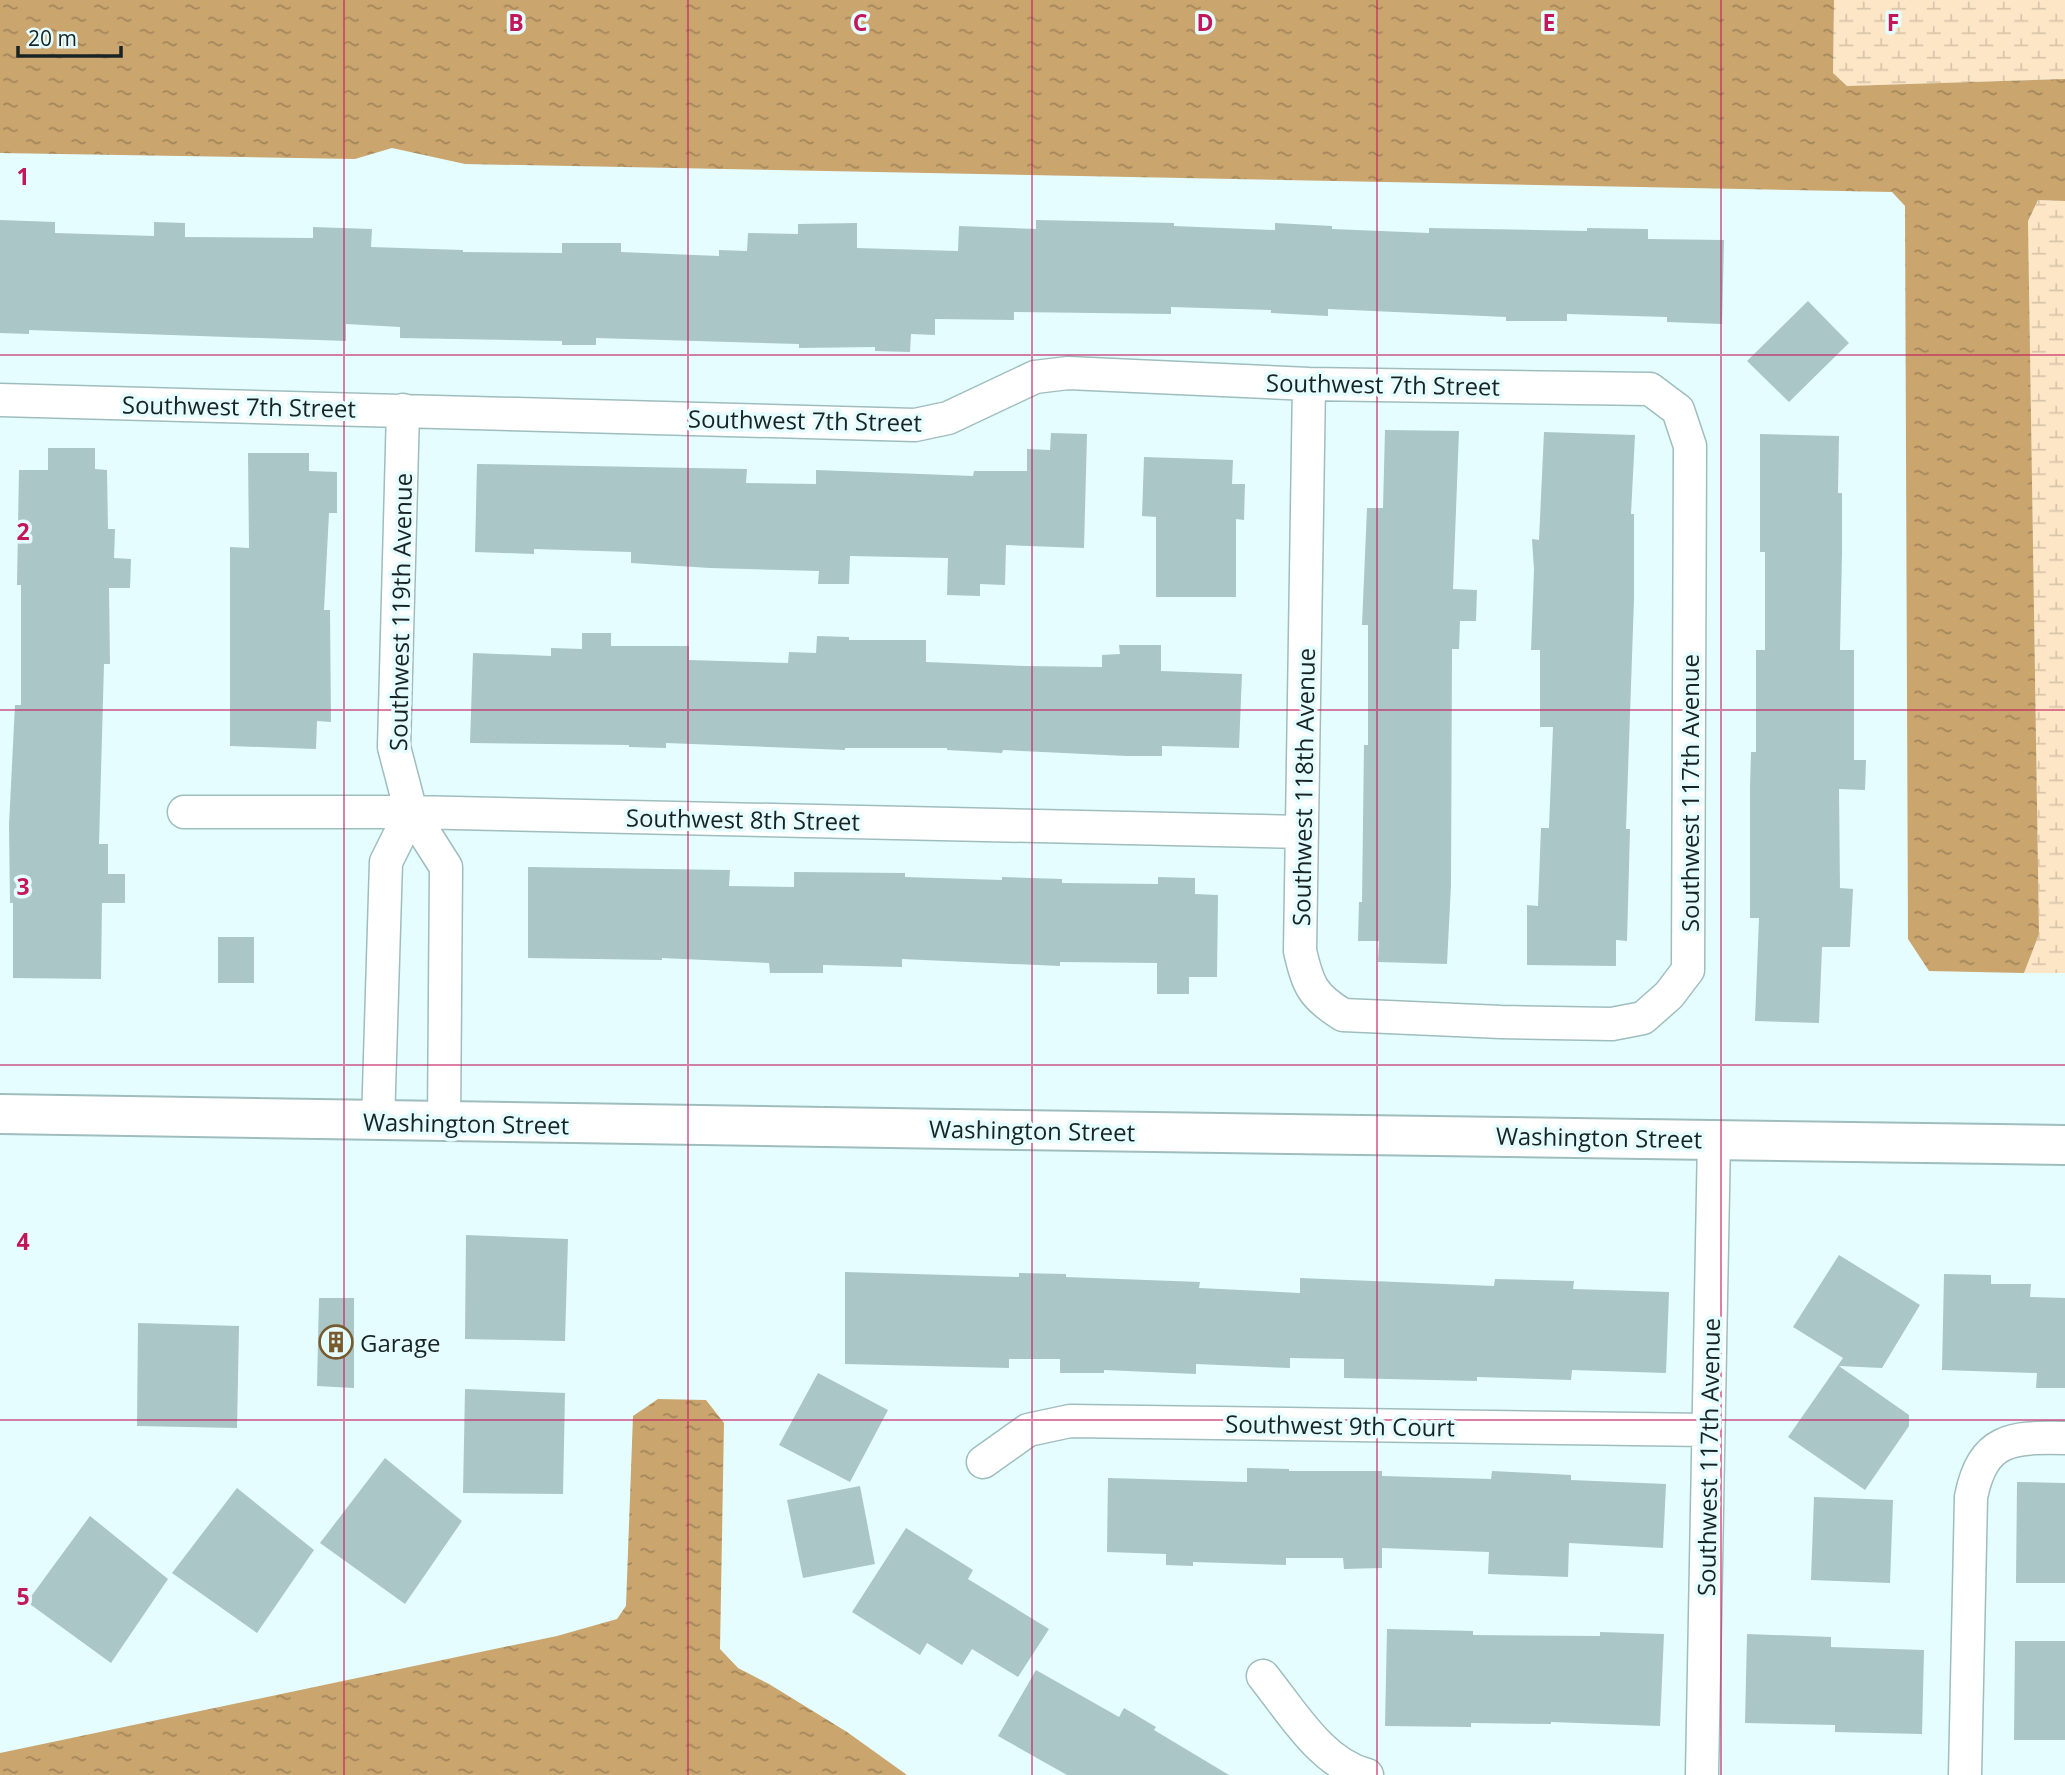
<svg xmlns="http://www.w3.org/2000/svg" width="2065" height="1775" font-family="'Open Sans',sans-serif">
<style>
.wetland{fill:url(#wetland-marsh)}
.water{fill:url(#water-ripples)}
.building{fill:#aac6c7}
.lines{fill:none;stroke-linecap:round;stroke-linejoin:round}
.street-casing{stroke:#a0bdbe;stroke-width:35}
.secondary-casing{stroke:#a0bdbe;stroke-width:42}
.street{stroke:#fff;stroke-width:32}
.secondary{stroke:#fff;stroke-width:38}
.grid{fill:none;stroke:#c2185b;stroke-width:2;stroke-opacity:0.55}
.labels{text-anchor:middle;dominant-baseline:central;stroke-width:7;stroke-linejoin:round;paint-order:stroke}
.street-label{font-size:24px;fill:#182324;stroke:#e5fdfe}
.poi-label{font-size:24px;fill:#182324;stroke:#e5fdfe;text-anchor:start}
.grid-label{font-size:23px;text-anchor:middle;font-weight:bold;fill:#c2185b;stroke:#e5fdfe;stroke-width:7;stroke-linejoin:round;paint-order:stroke}
</style>
<defs>
<pattern id="wetland-marsh" width="20" height="14" patternUnits="userSpaceOnUse" patternTransform="scale(1.75)"><rect width="20" height="14" fill="#fde6c6"/><path d="M1 5h8M5 5V1M11 12h8M15 12V8" fill="none" stroke="#d8c5aa"/></pattern>
<pattern id="water-ripples" width="26" height="14" patternUnits="userSpaceOnUse" patternTransform="scale(1.75)"><rect width="26" height="14" fill="#caa56e"/><path d="M2 4q2-2 4 0t4 0M15 11q2-2 4 0t4 0" fill="none" stroke="#a3865a"/></pattern>
</defs>
<rect width="100%" height="100%" fill="#e5fdfe"/>
<path class="wetland" d="M 1834,0 L 2065,0 L 2065,79 L 1847,86 L 1833,73 Z
M 2038,200 L 2065,201 L 2065,973 L 2024,973 L 2039,934 L 2028,221 Z"/>
<path class="water" d="M 0,0 L 1834,0 L 1833,73 L 1847,86 L 2065,79 L 2065,201 L 2038,200 L 2028,221 L 2039,934 L 2024,973 L 1929,971 L 1908,939 L 1905,206 L 1892,192 L 465,164 L 392,148 L 355,159 L 0,153 Z
M 658,1399 L 706,1400 L 724,1423 L 720,1649 L 738,1668 L 769,1684 L 847,1732 L 907,1775 L 0,1775 L 0,1753 L 557,1636 L 617,1619 L 626,1606 L 633,1416 Z"/>
<path class="building" d="M 0,220 L 55,222 L 55,233 L 154,236 L 154,222 L 185,223 L 185,237 L 313,238 L 313,227 L 372,229 L 371,247 L 463,250 L 463,252 L 562,253 L 562,243 L 621,243 L 621,252 L 719,256 L 719,250 L 747,251 L 748,233 L 798,234 L 798,224 L 857,223 L 857,248 L 958,251 L 959,226 L 1036,229 L 1036,220 L 1174,223 L 1174,226 L 1275,230 L 1275,223 L 1332,226 L 1332,229 L 1429,233 L 1429,228 L 1587,231 L 1587,228 L 1648,229 L 1648,239 L 1724,240 L 1722,324 L 1667,322 L 1667,317 L 1567,314 L 1567,321 L 1506,321 L 1506,317 L 1328,309 L 1328,316 L 1271,313 L 1271,310 L 1171,307 L 1171,314 L 1014,312 L 1014,320 L 935,319 L 935,335 L 911,334 L 910,352 L 875,351 L 875,347 L 799,348 L 799,344 L 596,338 L 596,345 L 562,345 L 562,341 L 400,338 L 400,327 L 346,324 L 346,341 L 29,330 L 29,334 L 0,333 Z
M 1808,301 L 1849,343 L 1789,402 L 1747,361 Z
M 1385,430 L 1459,431 L 1453,589 L 1477,590 L 1476,621 L 1460,621 L 1459,649 L 1452,649 L 1451,885 L 1447,964 L 1378,962 L 1379,941 L 1358,941 L 1359,902 L 1362,902 L 1364,745 L 1368,745 L 1368,625 L 1362,625 L 1367,508 L 1383,508 Z
M 1544,432 L 1635,435 L 1631,514 L 1634,514 L 1634,599 L 1626,829 L 1630,829 L 1627,941 L 1616,940 L 1616,966 L 1527,965 L 1527,905 L 1538,906 L 1541,828 L 1549,828 L 1553,727 L 1540,727 L 1540,650 L 1531,650 L 1534,570 L 1532,539 L 1539,540 Z
M 1051,433 L 1087,434 L 1084,548 L 1006,545 L 1005,585 L 980,584 L 980,596 L 947,595 L 948,558 L 850,556 L 849,584 L 818,584 L 819,571 L 710,568 L 631,563 L 631,552 L 534,549 L 534,554 L 475,552 L 477,464 L 747,469 L 746,483 L 816,484 L 816,470 L 973,476 L 974,471 L 1027,471 L 1027,449 L 1050,450 Z
M 1760,434 L 1839,436 L 1838,493 L 1842,493 L 1842,552 L 1840,650 L 1854,650 L 1854,760 L 1866,760 L 1865,790 L 1839,789 L 1840,888 L 1853,889 L 1850,947 L 1822,947 L 1819,1023 L 1755,1021 L 1759,918 L 1750,918 L 1750,787 L 1751,752 L 1756,752 L 1756,650 L 1765,650 L 1765,552 L 1760,552 Z
M 48,448 L 95,448 L 95,469 L 107,470 L 108,529 L 115,529 L 114,558 L 131,559 L 130,588 L 109,588 L 110,664 L 104,664 L 99,844 L 108,844 L 108,874 L 125,874 L 125,903 L 102,903 L 101,979 L 13,978 L 13,903 L 10,903 L 9,825 L 15,705 L 21,705 L 21,585 L 17,585 L 19,470 L 48,470 Z
M 248,453 L 309,453 L 309,471 L 337,472 L 337,513 L 329,513 L 324,610 L 330,610 L 331,722 L 317,721 L 316,749 L 230,746 L 230,547 L 249,548 Z
M 1144,457 L 1233,460 L 1232,484 L 1245,484 L 1244,520 L 1236,519 L 1236,597 L 1156,597 L 1156,517 L 1142,516 Z
M 582,633 L 611,633 L 611,646 L 689,646 L 689,660 L 788,663 L 789,652 L 816,653 L 817,636 L 849,637 L 849,640 L 926,640 L 926,662 L 1025,666 L 1102,667 L 1102,655 L 1120,654 L 1119,645 L 1161,645 L 1161,671 L 1242,674 L 1239,748 L 1162,746 L 1162,756 L 1127,756 L 1003,750 L 1002,753 L 947,750 L 947,748 L 845,748 L 845,750 L 666,743 L 666,748 L 629,747 L 629,745 L 470,743 L 473,653 L 551,656 L 551,648 L 582,649 Z
M 528,867 L 730,870 L 729,886 L 794,887 L 794,872 L 905,873 L 905,877 L 1002,880 L 1002,877 L 1062,879 L 1062,883 L 1158,884 L 1158,877 L 1195,878 L 1195,894 L 1218,895 L 1217,977 L 1189,977 L 1189,994 L 1157,994 L 1157,963 L 1060,962 L 1060,966 L 902,959 L 902,967 L 823,965 L 823,973 L 770,973 L 769,963 L 662,958 L 662,960 L 528,958 Z
M 218,937 L 254,937 L 254,983 L 218,983 Z
M 466,1235 L 568,1239 L 565,1341 L 465,1339 Z
M 1839,1255 L 1920,1305 L 1882,1368 L 1839,1366 L 1909,1415 L 1909,1426 L 1865,1490 L 1788,1437 L 1843,1358 L 1793,1327 Z
M 845,1272 L 1019,1277 L 1019,1273 L 1066,1274 L 1066,1277 L 1200,1282 L 1199,1288 L 1300,1293 L 1300,1278 L 1494,1286 L 1495,1279 L 1574,1281 L 1573,1289 L 1669,1292 L 1666,1373 L 1572,1370 L 1571,1380 L 1477,1377 L 1477,1381 L 1344,1378 L 1344,1359 L 1290,1358 L 1290,1368 L 1196,1364 L 1196,1374 L 1104,1370 L 1104,1373 L 1060,1373 L 1060,1359 L 1009,1359 L 1009,1368 L 845,1364 Z
M 1944,1274 L 1991,1275 L 1991,1284 L 2031,1284 L 2030,1297 L 2065,1298 L 2065,1388 L 2036,1388 L 2037,1373 L 1942,1370 Z
M 319,1298 L 354,1298 L 354,1388 L 317,1386 Z
M 138,1323 L 239,1326 L 237,1428 L 137,1426 Z
M 818,1373 L 888,1410 L 850,1482 L 779,1445 Z
M 465,1389 L 565,1393 L 563,1494 L 463,1493 Z
M 385,1458 L 462,1521 L 405,1604 L 320,1543 Z
M 1247,1468 L 1289,1469 L 1289,1471 L 1382,1471 L 1382,1476 L 1491,1479 L 1492,1471 L 1571,1475 L 1571,1480 L 1666,1484 L 1663,1548 L 1569,1543 L 1568,1577 L 1488,1574 L 1489,1552 L 1382,1548 L 1382,1568 L 1344,1569 L 1343,1558 L 1286,1558 L 1286,1565 L 1193,1562 L 1193,1566 L 1166,1565 L 1166,1554 L 1107,1552 L 1108,1478 L 1247,1482 Z
M 2017,1482 L 2065,1483 L 2065,1583 L 2016,1583 Z
M 860,1486 L 875,1564 L 803,1578 L 787,1500 Z
M 237,1488 L 314,1550 L 257,1633 L 172,1573 Z
M 1814,1497 L 1893,1500 L 1890,1583 L 1811,1580 Z
M 90,1516 L 168,1579 L 111,1663 L 27,1602 Z
M 906,1528 L 973,1570 L 968,1579 L 1049,1629 L 1018,1677 L 972,1649 L 962,1665 L 927,1643 L 920,1655 L 852,1612 Z
M 1387,1629 L 1473,1631 L 1473,1635 L 1600,1636 L 1600,1632 L 1664,1634 L 1660,1726 L 1551,1722 L 1551,1724 L 1471,1723 L 1471,1727 L 1385,1726 Z
M 1747,1634 L 1831,1637 L 1831,1647 L 1924,1650 L 1922,1734 L 1835,1732 L 1835,1725 L 1745,1723 Z
M 2015,1641 L 2065,1641 L 2065,1740 L 2014,1740 Z
M 1036,1670 L 1119,1717 L 1124,1708 L 1156,1727 L 1154,1730 L 1229,1775 L 1067,1775 L 998,1736 Z"/>
<g class="lines">
<defs>
<path id="street" d="M 0,400 L 915,425 L 948,418 L 1035,377 L 1068,373 L 1309,384 L 1650,389 L 1678,410 L 1690,446 L 1688,970 L 1669,995 L 1643,1018 L 1612,1024 L 1501,1022 L 1343,1015 C 1312,996 1308,985 1300,951 L 1309,384
M 403,410 L 394,747 L 411,812 L 446,867 L 444,1124
M 184,812 L 411,812 L 1302,832
M 378,1122 L 386,862 L 411,812
M 983,1462 L 1028,1430 L 1070,1421 L 1708,1430
M 1263,1676 C 1292,1712 1321,1763 1367,1775
M 1702,1775 L 1714,1138
M 1965,1775 L 1971,1497 C 1983,1438 2011,1437 2065,1438"/>
<path id="secondary" d="M 0,1114 C 688,1129 1377,1132 2065,1145"/>
</defs>
<use href="#street" class="street-casing"/>
<use href="#secondary" class="secondary-casing"/>
<use href="#street" class="street"/>
<use href="#secondary" class="secondary"/>
</g>
<path class="grid" d="M 344,0 L 344,1775M 688,0 L 688,1775M 1032,0 L 1032,1775M 1377,0 L 1377,1775M 1721,0 L 1721,1775M 0,355 L 2065,355M 0,710 L 2065,710M 0,1065 L 2065,1065M 0,1420 L 2065,1420"/>
<defs>
<symbol id="building-ring" viewBox="-11 -11 22 22"><circle r="9.5" fill="#e5fdfe" stroke="#775a2e" stroke-width="1.5"/><path d="M-4-6H4V6H1V3H-1V6H-4ZM-2.5-4.3h1.7v1.8h-1.7ZM.8-4.3h1.7v1.8H.8ZM-2.5-1h1.7V.8h-1.7ZM.8-1h1.7V.8H.8Z" fill="#775a2e"/></symbol>
</defs>
<g fill-rule="evenodd">
<use href="#building-ring" x="317" y="1323" width="38" height="38"/>
</g>
<g class="labels">
<g class="street-label">
<text transform="translate(1383 384) rotate(1)">Southwest 7th Street</text>
<text transform="translate(239 406) rotate(1)">Southwest 7th Street</text>
<text transform="translate(805 420) rotate(1)">Southwest 7th Street</text>
<text transform="translate(400 612) rotate(-89)">Southwest 119th Avenue</text>
<text transform="translate(1303 787) rotate(-89)">Southwest 118th Avenue</text>
<text transform="translate(1689 793) rotate(-90)">Southwest 117th Avenue</text>
<text transform="translate(743 819) rotate(1)">Southwest 8th Street</text>
<text transform="translate(466 1123) rotate(1)">Washington Street</text>
<text transform="translate(1032 1130) rotate(1)">Washington Street</text>
<text transform="translate(1599 1137) rotate(1)">Washington Street</text>
<text transform="translate(1340 1425) rotate(1)">Southwest 9th Court</text>
<text transform="translate(1708 1457) rotate(-89)">Southwest 117th Avenue</text>
</g>
<g class="poi-label">
<text x="360" y="1342">Garage</text>
</g>
</g>
<g class="grid-label">
<text x="516" y="31">B</text>
<text x="860" y="31">C</text>
<text x="1205" y="31">D</text>
<text x="1549" y="31">E</text>
<text x="1893" y="31">F</text>
<text x="23" y="185">1</text>
<text x="23" y="540">2</text>
<text x="23" y="895">3</text>
<text x="23" y="1250">4</text>
<text x="23" y="1605">5</text>
</g>
<path d="M18 46v10h103v-10" fill="none" stroke="#182324" stroke-width="3.5"/>
<text x="28" y="46" font-size="21" fill="#182324" stroke="#e5fdfe" stroke-width="5" paint-order="stroke">20 m</text>
</svg>
